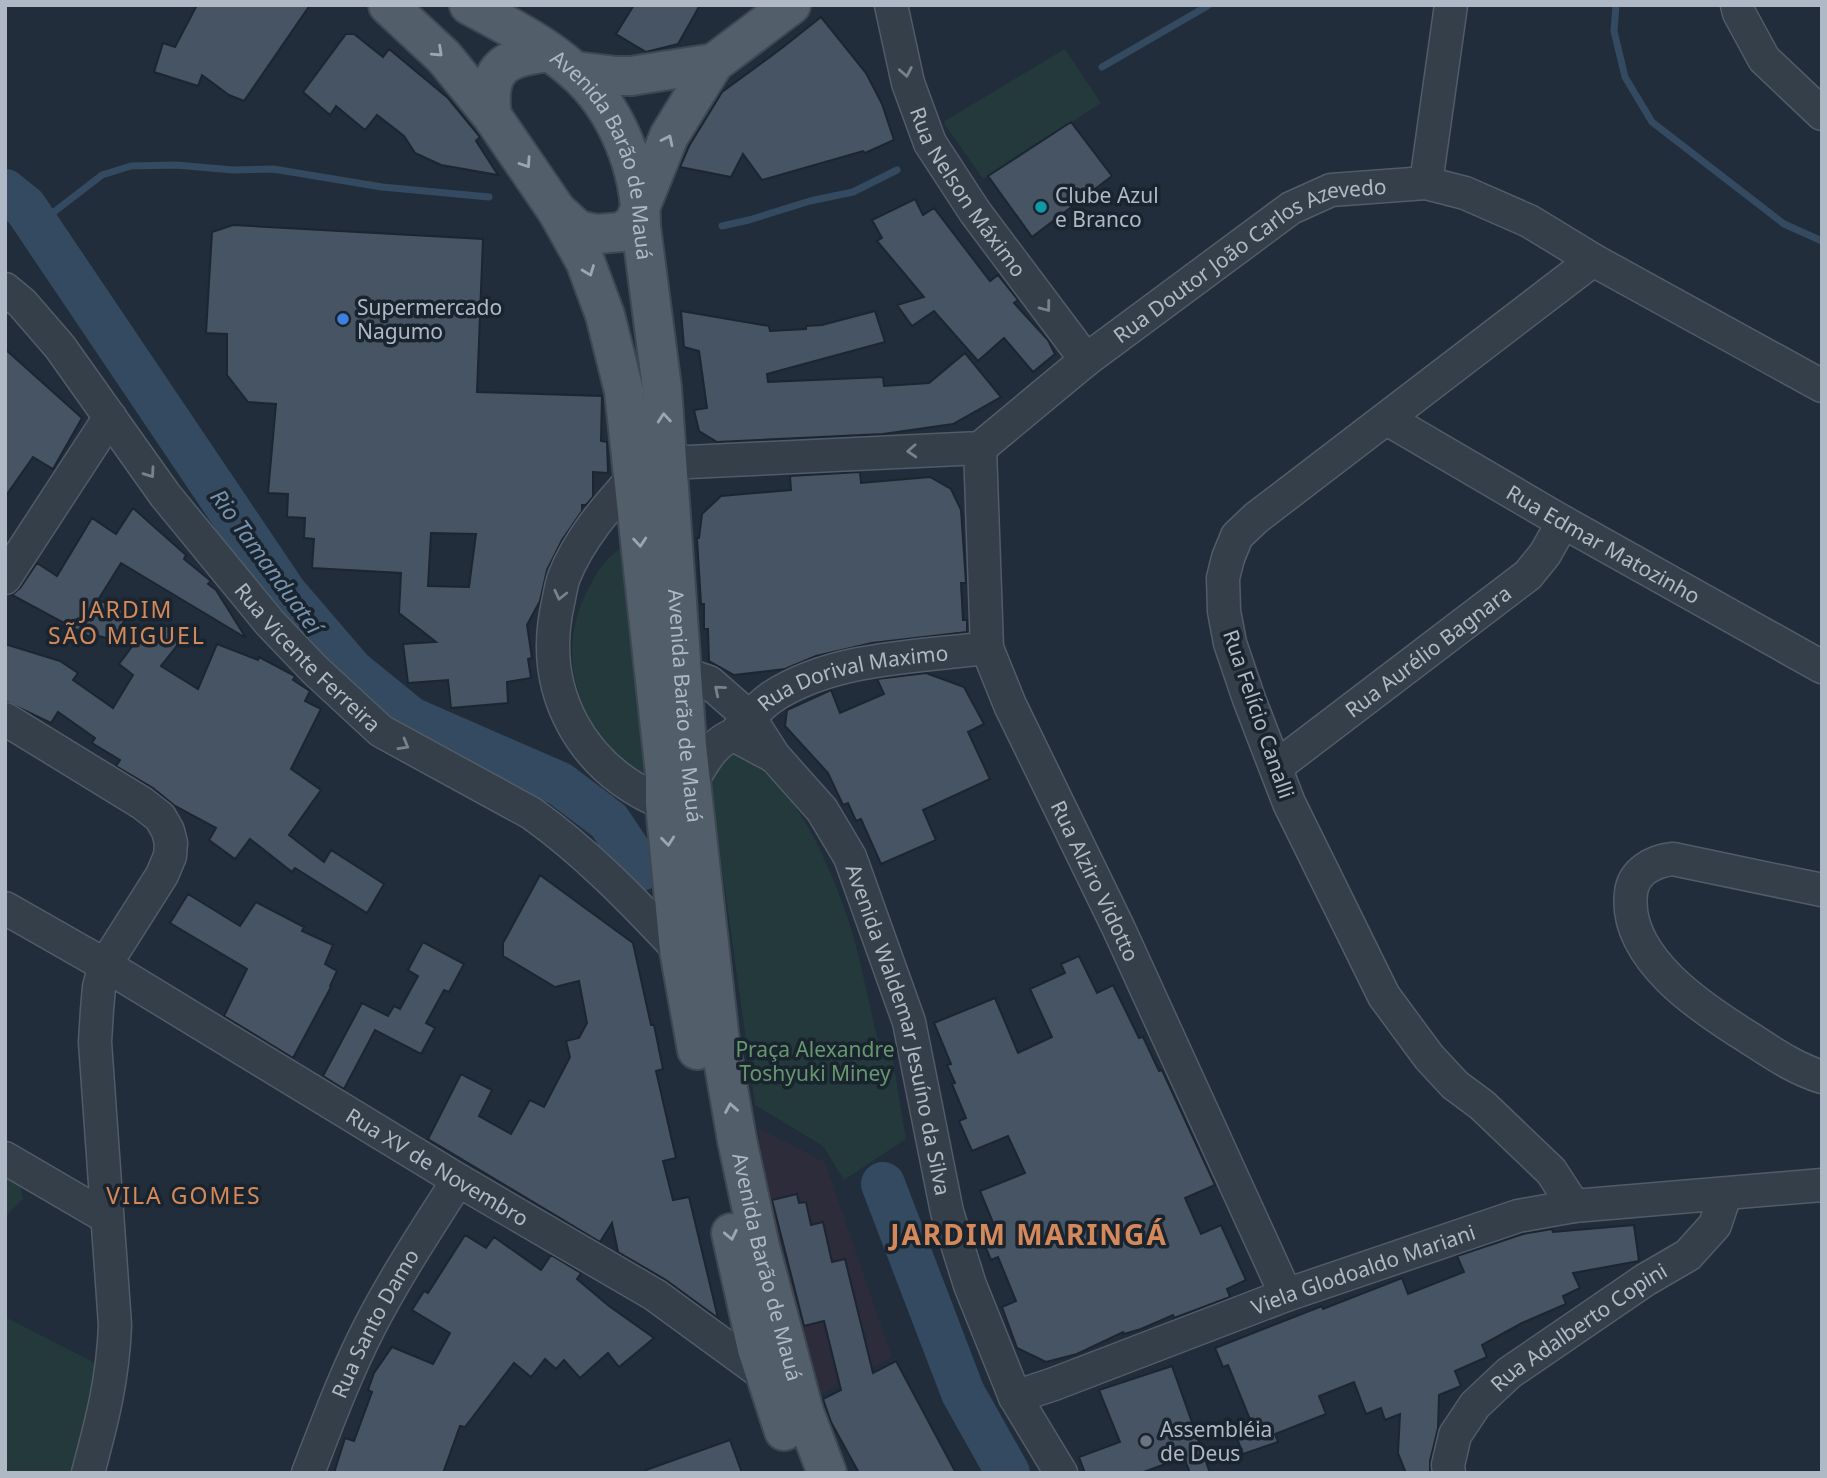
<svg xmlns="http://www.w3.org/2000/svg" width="1827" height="1478" font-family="'Noto Sans',sans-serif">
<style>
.medical{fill:#2d2c3b}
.green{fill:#23393b}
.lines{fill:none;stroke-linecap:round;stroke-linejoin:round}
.stream{stroke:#344a61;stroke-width:7}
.river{stroke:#344a61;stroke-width:44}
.building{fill:#475463;stroke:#1c2631;stroke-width:2;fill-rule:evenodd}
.minor-casing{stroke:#525c68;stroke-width:35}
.major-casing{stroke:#3e4853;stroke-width:42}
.minor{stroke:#343f4a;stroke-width:32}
.major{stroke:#525e6a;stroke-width:38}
.oneway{stroke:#9ca7b4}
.oneway2{stroke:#78828e}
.culture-dot{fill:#0f9aa8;stroke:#1a242e;stroke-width:2.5}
.shop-dot{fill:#3f7fe0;stroke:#1a242e;stroke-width:2.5}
.worship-dot{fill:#6b7280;stroke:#1a242e;stroke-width:2.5}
.labels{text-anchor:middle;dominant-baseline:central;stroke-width:7;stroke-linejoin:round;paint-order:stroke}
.street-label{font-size:21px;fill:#afb9c6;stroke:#1a242e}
.poi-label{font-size:21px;fill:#afb9c6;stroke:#1a242e;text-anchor:start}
.park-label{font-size:21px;fill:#66976e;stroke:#1a242e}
.water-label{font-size:23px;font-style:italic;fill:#7692af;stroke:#1a242e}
.neighbourhood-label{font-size:23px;letter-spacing:2px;fill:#d5895b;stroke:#1a242e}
.district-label{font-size:28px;font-weight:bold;letter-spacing:2px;fill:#d5895b;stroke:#1a242e}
</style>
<rect width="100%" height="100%" fill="#212d3a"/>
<path class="medical" d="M 758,1128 L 825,1162 L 892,1357 L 817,1397 L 763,1175 Z"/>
<path class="green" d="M 1065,49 L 1101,103 L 983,179 L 943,122 Z
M 631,543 L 646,777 C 635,769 621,761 612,750 C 571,704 559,644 588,589 C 599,568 609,553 631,543 Z
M 729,752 C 791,768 832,869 850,925 C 862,964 869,1005 879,1045 L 892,1055 L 906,1139 L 844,1180 L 823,1146 L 755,1105 L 708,768 Z
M 5,1161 L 16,1167 L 23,1199 L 5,1217 Z
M 5,1317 L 101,1366 L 72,1473 L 5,1473 Z"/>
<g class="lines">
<path class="stream" d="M 1616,5 L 1614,31 L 1625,77 L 1652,122 L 1784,224 L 1822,241
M 1102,67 L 1209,5
M 37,225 L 102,175 L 131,166 L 176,165 L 233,170 L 273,169 L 382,187 L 489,197
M 722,226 L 749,220 L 810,201 L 853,192 L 897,170"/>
<path class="river" d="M 5,191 L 25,207 L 285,593 L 352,671 L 411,719 L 560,784 L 609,821 L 641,869
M 883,1184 L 963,1393 L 1008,1473"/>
</g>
<path class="building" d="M 197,5 L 310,5 L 244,101 L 229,95 L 202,75 L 198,86 L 154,72 L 163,43 L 175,47 Z
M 634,5 L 700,5 L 678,44 L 646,52 L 616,34 Z
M 821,17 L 866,73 L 882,104 L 894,140 L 865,153 L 863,151 L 762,180 L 743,154 L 731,177 L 680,167 L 689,146 L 722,92 L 782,48 Z
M 346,34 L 354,34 L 383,57 L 389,49 L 448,98 L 480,137 L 476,141 L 498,175 L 441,165 L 415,153 L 404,136 L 377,115 L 365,130 L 336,106 L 330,115 L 303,92 Z
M 1071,122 L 1112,176 L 1032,237 L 988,176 Z
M 915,199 L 923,215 L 934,208 L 990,281 L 998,275 L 1018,300 L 1014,303 L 1048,340 L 1055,354 L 1033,372 L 1004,338 L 978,361 L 934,311 L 912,326 L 897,305 L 924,297 L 877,241 L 882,238 L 872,220 Z
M 233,225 L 483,239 L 477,392 L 602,396 L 601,441 L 607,442 L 608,473 L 593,472 L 593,497 L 586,505 L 582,505 L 582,511 L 562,540 L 547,570 L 540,601 L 527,625 L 532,658 L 528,659 L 531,678 L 507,682 L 508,703 L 451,708 L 448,680 L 408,683 L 403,644 L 436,642 L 399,613 L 401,573 L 312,568 L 314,539 L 304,538 L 305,518 L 287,517 L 288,494 L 268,493 L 276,404 L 248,402 L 227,375 L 227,334 L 206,333 L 212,232 ZM 431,533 L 476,534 L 469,587 L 428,586 Z
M 681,311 L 769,326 L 770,331 L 806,329 L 806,326 L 822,325 L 875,311 L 885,342 L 767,374 L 768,382 L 883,377 L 884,386 L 929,383 L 965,353 L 1001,397 L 953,424 L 883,434 L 717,442 L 699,431 L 694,410 L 707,408 L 699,351 L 684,347 Z
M 5,349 L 82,418 L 53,469 L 33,457 L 5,497 Z
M 860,472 L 861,483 L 930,477 L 951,489 L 961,510 L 966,583 L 961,583 L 963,620 L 967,620 L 967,632 L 872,643 L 816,656 L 785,669 L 734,675 L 709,661 L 708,629 L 704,629 L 704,604 L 701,604 L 697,538 L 699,538 L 702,514 L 721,496 L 791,490 L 790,476 Z
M 133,508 L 186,555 L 184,559 L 211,581 L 208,584 L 216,590 L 246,638 L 121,563 L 98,600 L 129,612 L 114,640 L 91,634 L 90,637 L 12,595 L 20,588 L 37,563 L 57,576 L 92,518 L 116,534 Z
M 164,625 L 187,633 L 161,666 L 198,689 L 217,644 L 258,660 L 259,657 L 295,676 L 293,680 L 310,691 L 305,701 L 321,709 L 291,769 L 321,790 L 289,835 L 324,862 L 331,850 L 384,884 L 367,913 L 295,868 L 292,872 L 250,839 L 235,859 L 209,840 L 216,828 L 175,806 L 153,788 L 116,766 L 120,760 L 92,743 L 95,738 L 58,712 L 51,723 L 5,701 L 5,644 L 60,661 L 78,673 L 73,680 L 113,708 L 133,675 L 119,664 L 143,632 L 156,636 Z
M 926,673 L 964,687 L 984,724 L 968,732 L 990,779 L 923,810 L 936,840 L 881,864 L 861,819 L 856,821 L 848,803 L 843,805 L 828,773 L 785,726 L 787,710 L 831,690 L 840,713 L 884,694 L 877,679 Z
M 540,875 L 633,943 L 651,1025 L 654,1025 L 663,1069 L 656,1071 L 676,1158 L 663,1161 L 673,1200 L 689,1197 L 718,1318 L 666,1280 L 618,1252 L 612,1223 L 600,1242 L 428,1139 L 461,1074 L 492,1090 L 479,1116 L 511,1134 L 530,1100 L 544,1107 L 570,1057 L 566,1041 L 579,1038 L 587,1023 L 579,981 L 555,987 L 503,956 L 503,943 Z
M 188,894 L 240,926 L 256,902 L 304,927 L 302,931 L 333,945 L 325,964 L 337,971 L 330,986 L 331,987 L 293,1058 L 224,1016 L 247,969 L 170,923 Z
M 423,942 L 464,964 L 449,992 L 444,990 L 426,1023 L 435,1028 L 421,1054 L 375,1030 L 344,1089 L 323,1076 L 362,1003 L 388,1016 L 394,1006 L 400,1009 L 418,976 L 408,970 Z
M 1079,956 L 1097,993 L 1113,985 L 1139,1038 L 1143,1037 L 1159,1071 L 1162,1070 L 1215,1185 L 1185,1198 L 1201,1234 L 1221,1225 L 1246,1280 L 1227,1289 L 1230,1297 L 1174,1318 L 1173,1315 L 1141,1329 L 1124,1334 L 1123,1332 L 1077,1354 L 1046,1362 L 1017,1348 L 1002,1307 L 1016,1301 L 998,1257 L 991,1260 L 979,1232 L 994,1225 L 980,1191 L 1025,1173 L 1008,1136 L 972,1151 L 959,1121 L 966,1118 L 952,1084 L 955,1083 L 947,1065 L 951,1064 L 934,1023 L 995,998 L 1018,1053 L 1052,1037 L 1030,989 L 1065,973 L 1061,964 Z
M 797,1194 L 799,1203 L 806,1202 L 811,1225 L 823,1222 L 832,1262 L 845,1259 L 873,1373 L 896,1361 L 956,1473 L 859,1473 L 831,1422 L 823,1399 L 841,1390 L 824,1321 L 804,1326 L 772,1200 Z
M 1634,1225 L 1639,1261 L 1573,1273 L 1580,1288 L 1563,1296 L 1566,1304 L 1522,1323 L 1482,1345 L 1487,1357 L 1455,1371 L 1461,1386 L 1439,1395 L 1438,1428 L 1430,1461 L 1430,1473 L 1406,1473 L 1398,1453 L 1400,1414 L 1385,1420 L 1381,1408 L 1366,1414 L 1354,1382 L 1319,1396 L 1326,1414 L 1275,1434 L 1278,1442 L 1243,1454 L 1235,1433 L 1253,1427 L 1228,1365 L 1223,1367 L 1215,1348 L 1322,1306 L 1323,1309 L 1402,1278 L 1408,1294 L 1464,1272 L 1457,1256 L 1523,1234 L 1552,1229 L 1553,1232 Z
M 465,1235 L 486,1248 L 494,1237 L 541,1270 L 551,1255 L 581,1273 L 577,1279 L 609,1306 L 654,1338 L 619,1367 L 608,1353 L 580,1378 L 564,1360 L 556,1369 L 545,1359 L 531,1377 L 514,1363 L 465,1427 L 460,1426 L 443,1473 L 334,1473 L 345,1438 L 354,1441 L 372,1392 L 368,1390 L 374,1373 L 392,1347 L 433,1364 L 450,1333 L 412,1310 L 424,1291 L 428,1293 Z
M 1172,1366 L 1210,1473 L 1190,1473 L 1184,1457 L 1141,1473 L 1085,1473 L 1079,1457 L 1120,1442 L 1099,1390 Z
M 730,1440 L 742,1473 L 646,1473 L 646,1470 Z"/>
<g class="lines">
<defs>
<g id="minor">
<path id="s1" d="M 891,5 L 908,83 L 930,143 L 975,212 L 1086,360"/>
<path d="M 1737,5 L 1739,13 L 1764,59 L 1822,114"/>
<path d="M 1426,183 L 1451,5"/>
<path id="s2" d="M 5,289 L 22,303 L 60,347 L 165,495 L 270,623 L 315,670 L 381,731 L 531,813 C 586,852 633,901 679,950"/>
<path id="s3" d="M 1387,419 L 1563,522 L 1822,667"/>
<path id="s4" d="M 980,448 L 987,648 L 1010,705 L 1118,927 L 1286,1295"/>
<path id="s5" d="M 668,463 L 980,448 L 1086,360 L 1291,208 L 1331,190 L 1426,183 L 1465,193 L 1529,221 L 1593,260 L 1822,386"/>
<path d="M 634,477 C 607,507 579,539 564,577 C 561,585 560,594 558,603 C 538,692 581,769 665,804 C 698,793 699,747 734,735 L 773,756"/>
<path d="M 5,578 L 110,417"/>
<path id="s6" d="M 683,673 L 709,682 L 749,717 L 774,756 L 822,810 L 850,857 L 909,1022 L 947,1212 L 970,1285 L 1015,1397 L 1061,1473"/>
<path d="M 5,719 L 142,803 L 160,817 L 168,831 L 171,843 L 170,856 L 162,875 L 105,965 L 99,987 L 97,1010 L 95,1042 L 115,1325 C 113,1379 102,1421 88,1473"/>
<path id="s7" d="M 737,731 C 747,720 759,706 772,697 C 833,657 916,657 987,648"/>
<path id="s8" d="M 1276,767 L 1528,575 L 1545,554 L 1563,522"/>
<path d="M 1822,890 L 1673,859 C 1653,861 1633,872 1631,893 C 1623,958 1704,1010 1751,1039 C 1774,1054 1796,1069 1822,1077"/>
<path id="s9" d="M 5,908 L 105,965 L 458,1180 L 655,1295 L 766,1376"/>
<path d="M 5,1158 L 106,1217"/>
<path d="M 1574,1206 L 1551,1171 L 1482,1105 L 1455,1085 L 1429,1057 L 1384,996 L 1289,803 L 1249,699 L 1230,643 L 1224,611 L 1223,578 L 1228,558 L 1237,536 L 1256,518 L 1593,260"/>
<path id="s10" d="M 1015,1397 L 1054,1384 L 1286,1295 L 1518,1216 L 1574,1206 L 1822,1185"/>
<path id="s11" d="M 308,1473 C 327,1424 345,1375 369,1328 C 395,1277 427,1229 458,1180"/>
<path id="s12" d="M 1449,1473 L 1448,1465 L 1455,1435 L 1475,1405 L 1509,1373 L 1645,1280 L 1688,1255 L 1715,1225 L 1725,1195"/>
</g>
<g id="major">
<path d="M 388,5 L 444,57 L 492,116 L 557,211 L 585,261 L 605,315 L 624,391 L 665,774 L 665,804 L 679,950 L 697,1050"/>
<path id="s13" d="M 469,5 C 504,24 543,43 573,70 C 617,107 641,170 641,227 L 662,388 L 687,746 L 720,1042 L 737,1140 L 760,1247 L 804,1412 L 827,1473"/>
<path d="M 575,71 L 616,76 L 631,76 L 714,63"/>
<path d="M 492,116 C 485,65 507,57 550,52"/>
<path d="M 557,211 L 578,230 L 597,234 L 622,232 L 634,223 L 669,136 L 714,63 L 791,5"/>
<path d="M 731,1233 L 757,1349 L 784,1431"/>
</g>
</defs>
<use href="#minor" class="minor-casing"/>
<use href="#major" class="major-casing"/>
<use href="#minor" class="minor"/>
<use href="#major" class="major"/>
</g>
<defs><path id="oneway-chevron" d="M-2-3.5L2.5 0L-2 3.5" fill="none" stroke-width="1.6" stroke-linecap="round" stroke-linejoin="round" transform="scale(1.75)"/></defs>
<g class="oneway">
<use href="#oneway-chevron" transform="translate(438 52) rotate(43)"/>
<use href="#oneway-chevron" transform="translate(668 140) rotate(-64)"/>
<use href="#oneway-chevron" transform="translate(526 163) rotate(56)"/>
<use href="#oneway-chevron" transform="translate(589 271) rotate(69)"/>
<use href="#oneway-chevron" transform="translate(664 418) rotate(-95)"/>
<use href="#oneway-chevron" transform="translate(640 542) rotate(85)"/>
<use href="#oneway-chevron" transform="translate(668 841) rotate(84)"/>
<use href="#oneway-chevron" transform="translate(731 1108) rotate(-100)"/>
<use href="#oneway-chevron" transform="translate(731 1235) rotate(78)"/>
</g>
<g class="oneway2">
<use href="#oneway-chevron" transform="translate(906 72) rotate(79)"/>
<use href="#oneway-chevron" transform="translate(1046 307) rotate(53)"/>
<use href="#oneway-chevron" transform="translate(912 451) rotate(177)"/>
<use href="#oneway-chevron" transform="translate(150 473) rotate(55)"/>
<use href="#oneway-chevron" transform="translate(560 595) rotate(103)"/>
<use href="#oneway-chevron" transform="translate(719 690) rotate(-140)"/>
<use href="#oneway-chevron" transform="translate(404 745) rotate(30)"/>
</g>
<circle class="culture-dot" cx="1041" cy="207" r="7"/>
<circle class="shop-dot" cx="343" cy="319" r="7"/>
<circle class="worship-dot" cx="1146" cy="1441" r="7"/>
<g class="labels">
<g class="street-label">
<text stroke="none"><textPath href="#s13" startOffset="215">Avenida Barão de Mauá</textPath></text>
<text stroke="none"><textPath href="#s1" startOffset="205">Rua Nelson Máximo</textPath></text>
<text stroke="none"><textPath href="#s5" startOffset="646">Rua Doutor João Carlos Azevedo</textPath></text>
<text stroke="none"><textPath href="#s3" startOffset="250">Rua Edmar Matozinho</textPath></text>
<text stroke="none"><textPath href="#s8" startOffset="191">Rua Aurélio Bagnara</textPath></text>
<text stroke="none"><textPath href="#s2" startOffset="478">Rua Vicente Ferreira</textPath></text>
<text stroke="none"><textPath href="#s7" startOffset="133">Rua Dorival Maximo</textPath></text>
<text stroke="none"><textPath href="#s13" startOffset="780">Avenida Barão de Mauá</textPath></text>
<text transform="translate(1259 714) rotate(71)">Rua Felício Canalli</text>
<text stroke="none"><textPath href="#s4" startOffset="457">Rua Alziro Vidotto</textPath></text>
<text stroke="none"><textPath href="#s6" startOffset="434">Avenida Waldemar Jesuíno da Silva</textPath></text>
<text stroke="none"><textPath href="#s9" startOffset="504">Rua XV de Novembro</textPath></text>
<text stroke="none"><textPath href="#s13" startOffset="1348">Avenida Barão de Mauá</textPath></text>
<text stroke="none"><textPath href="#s10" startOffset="371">Viela Glodoaldo Mariani</textPath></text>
<text stroke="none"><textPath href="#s11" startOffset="164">Rua Santo Damo</textPath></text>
<text stroke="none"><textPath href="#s12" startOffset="205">Rua Adalberto Copini</textPath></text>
</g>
<g class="poi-label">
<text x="1055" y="195">Clube Azul<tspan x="1055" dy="24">e Branco</tspan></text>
<text x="357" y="307">Supermercado<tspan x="357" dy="24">Nagumo</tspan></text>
<text x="1160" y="1429">Assembléia<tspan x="1160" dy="24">de Deus</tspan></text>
</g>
<g class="park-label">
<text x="815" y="1049">Praça Alexandre<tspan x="815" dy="24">Toshyuki Miney</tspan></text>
</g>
<g class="water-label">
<text transform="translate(267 561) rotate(54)">Rio Tamanduateí</text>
</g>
<g class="neighbourhood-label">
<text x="127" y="609">JARDIM<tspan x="127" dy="26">SÃO MIGUEL</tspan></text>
<text x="184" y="1195">VILA GOMES</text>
</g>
<g class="district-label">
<text x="1029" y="1234">JARDIM MARINGÁ</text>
</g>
</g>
<rect width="1827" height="1478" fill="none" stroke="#afb9c6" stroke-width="14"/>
</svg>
